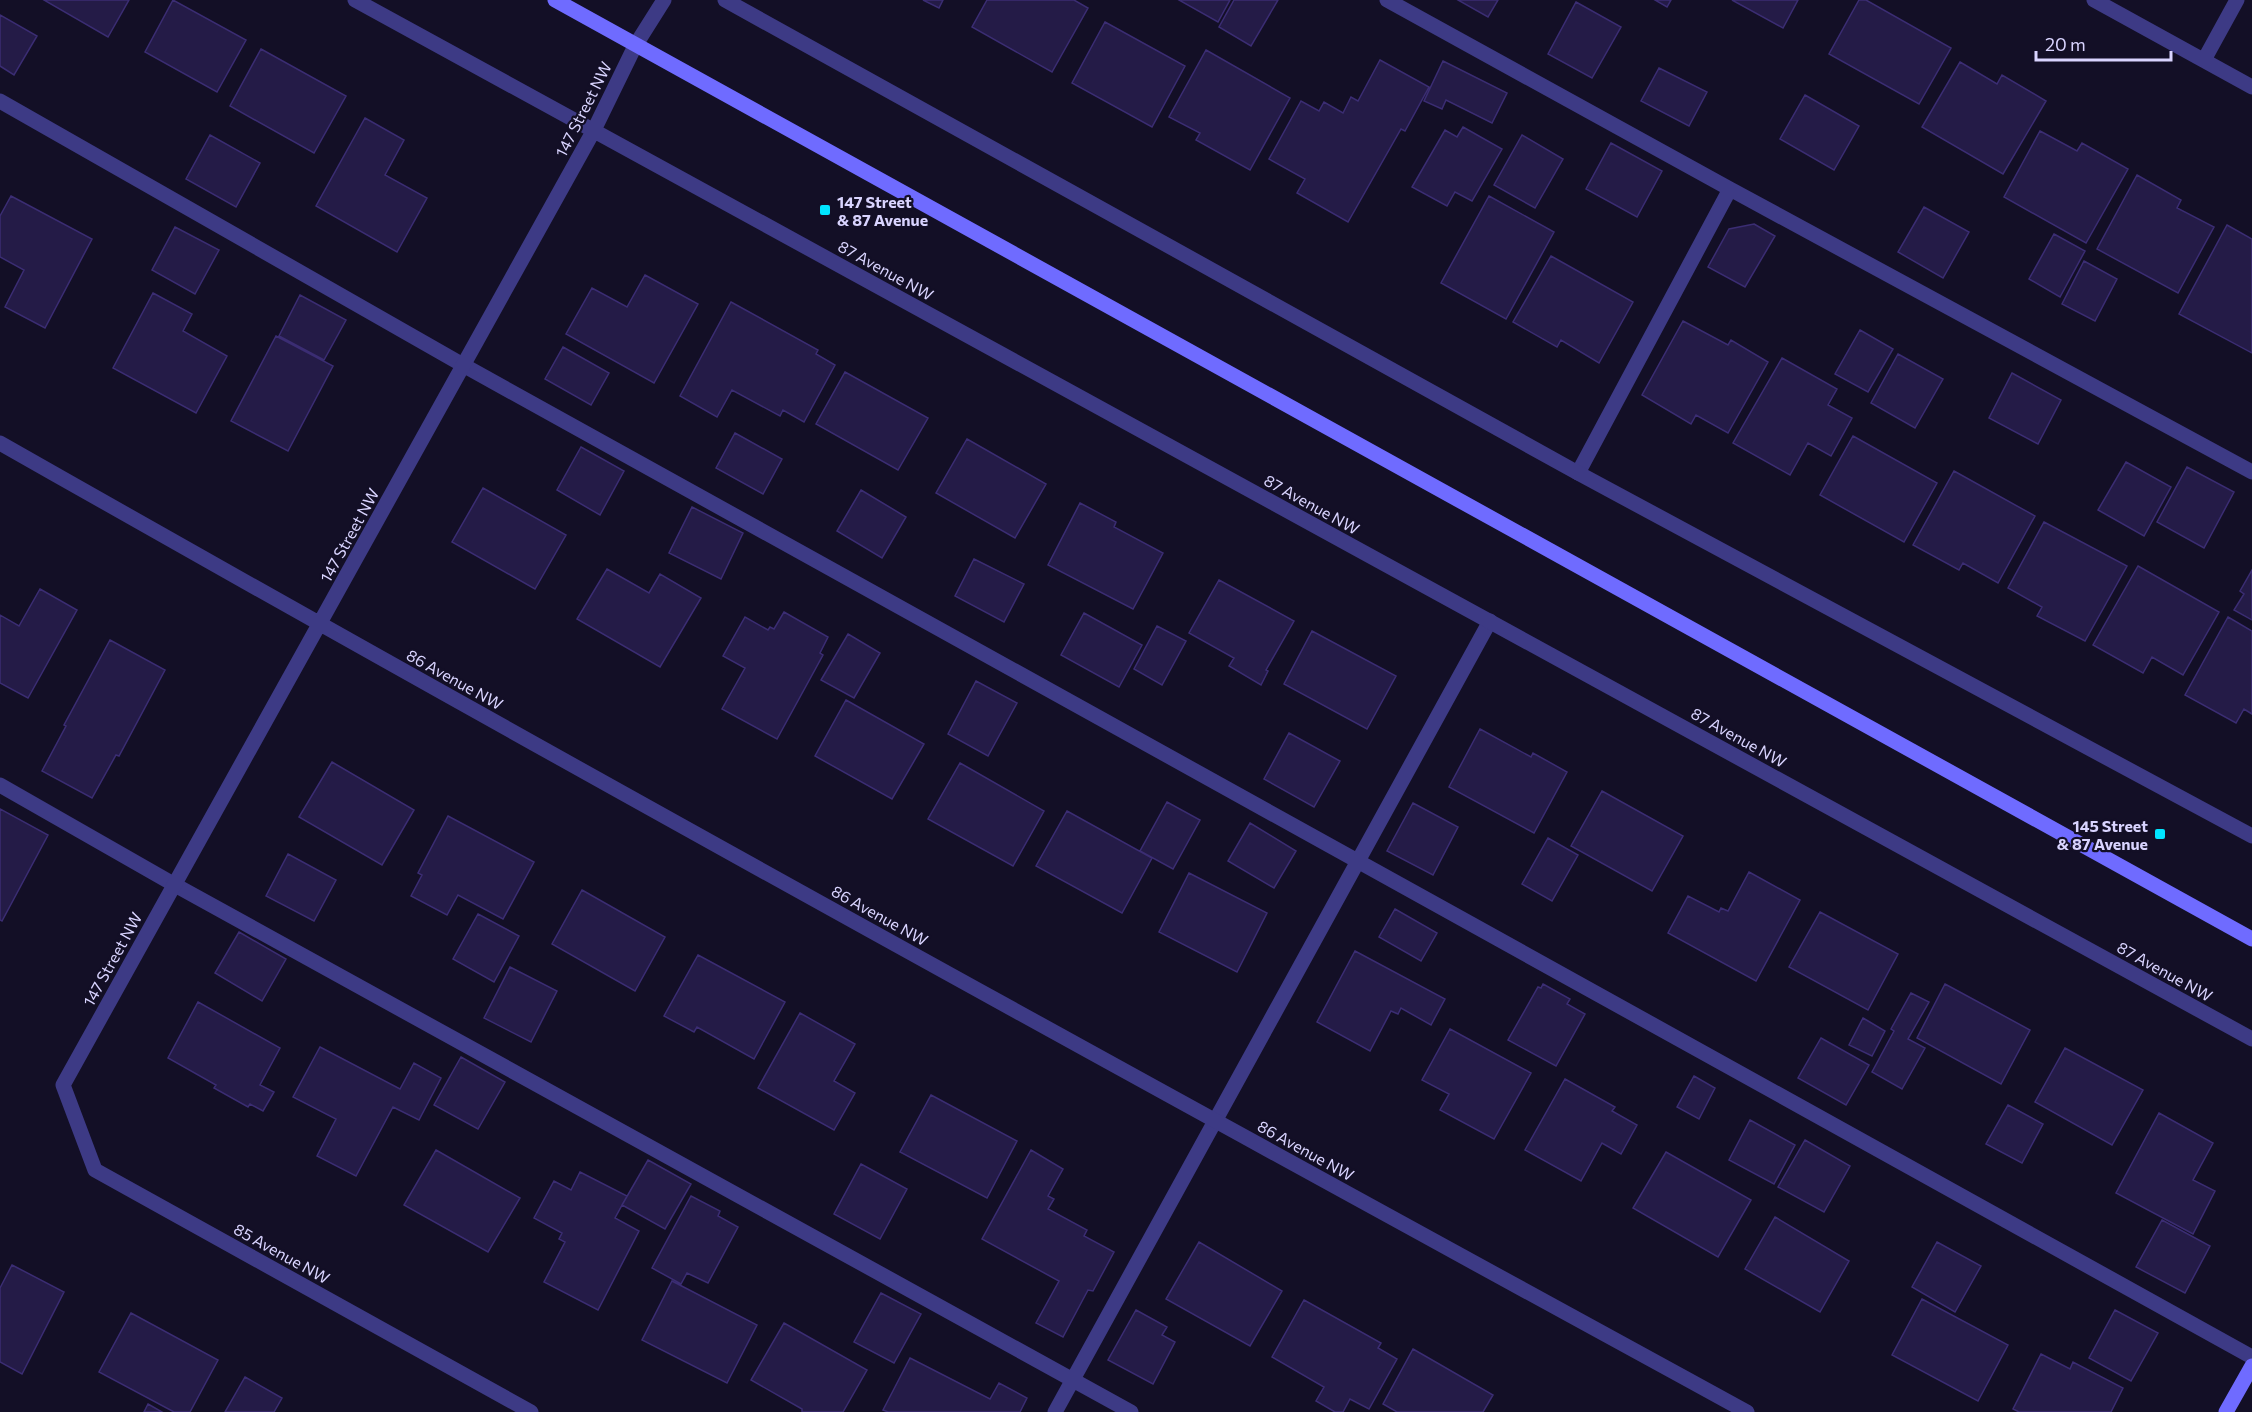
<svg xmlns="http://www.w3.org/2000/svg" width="2252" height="1412" font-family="Commissioner,sans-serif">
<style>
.building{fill:#241b47;stroke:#3b2d73;stroke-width:1.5}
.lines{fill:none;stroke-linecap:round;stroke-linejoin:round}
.lane{stroke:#3d3a85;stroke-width:15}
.street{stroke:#3d3a85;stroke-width:15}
.secondary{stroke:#6f6bff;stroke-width:15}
.poi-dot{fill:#00e5ff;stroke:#130f26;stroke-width:2}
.labels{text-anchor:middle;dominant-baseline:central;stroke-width:4.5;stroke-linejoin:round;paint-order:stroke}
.street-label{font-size:16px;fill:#d9d4ff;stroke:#130f26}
.poi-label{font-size:16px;font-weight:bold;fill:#d9d4ff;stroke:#130f26;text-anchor:start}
</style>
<rect width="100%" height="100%" fill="#130f26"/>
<path class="building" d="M 44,0 L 129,0 L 108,37 Z
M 173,0 L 246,40 L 217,92 L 145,52 Z
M 923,0 L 943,0 L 939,8 Z
M 987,0 L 1074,0 L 1088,8 L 1052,72 L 972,27 Z
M 1179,0 L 1230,0 L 1218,22 Z
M 1234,0 L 1278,0 L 1251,46 L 1219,27 Z
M 1458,0 L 1498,0 L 1488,17 Z
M 1655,0 L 1671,0 L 1667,7 Z
M 1732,0 L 1798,0 L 1783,28 Z
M 1859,0 L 1866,0 L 1951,48 L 1919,104 L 1829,54 Z
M 1576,2 L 1621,27 L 1592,78 L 1548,54 Z
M 0,15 L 37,36 L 14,75 L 0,66 Z
M 1105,22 L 1185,66 L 1152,127 L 1072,83 Z
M 261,49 L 346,96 L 314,153 L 230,106 Z
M 1206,50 L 1290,98 L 1250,170 L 1196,140 L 1200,133 L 1169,117 Z
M 1380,60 L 1429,87 L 1405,131 L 1401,129 L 1348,222 L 1297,193 L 1305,179 L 1269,159 L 1301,101 L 1319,111 L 1324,102 L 1343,113 L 1351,97 L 1358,101 Z
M 1443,61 L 1507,93 L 1492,123 L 1446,100 L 1442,109 L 1424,101 Z
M 1960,62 L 1997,84 L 2002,75 L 2046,101 L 2003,174 L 1922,127 Z
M 1659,68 L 1707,92 L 1689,126 L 1641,101 Z
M 1805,95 L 1859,126 L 1834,170 L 1780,139 Z
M 365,118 L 404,140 L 385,175 L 427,198 L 397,252 L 316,206 Z
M 1463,127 L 1502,149 L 1472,201 L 1455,192 L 1447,206 L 1412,187 L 1445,130 L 1457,137 Z
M 2040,131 L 2077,151 L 2082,143 L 2128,169 L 2086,243 L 2004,197 Z
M 210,135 L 260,163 L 236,207 L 186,179 Z
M 1522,135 L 1563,159 L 1535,208 L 1494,185 Z
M 1611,143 L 1662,171 L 1637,217 L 1586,189 Z
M 2137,175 L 2181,200 L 2177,208 L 2214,227 L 2178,293 L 2097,249 Z
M 11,196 L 92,239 L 45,328 L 5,307 L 24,270 L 0,257 L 0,216 Z
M 1489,196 L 1554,232 L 1506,319 L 1441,283 Z
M 1924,207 L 1969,232 L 1943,278 L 1898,252 Z
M 1754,224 L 1775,236 L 1745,287 L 1708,267 L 1729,229 Z
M 2227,225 L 2252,239 L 2252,353 L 2179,314 Z
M 175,227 L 219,250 L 195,294 L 152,270 Z
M 2054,234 L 2085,251 L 2060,297 L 2029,279 Z
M 1551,256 L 1633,302 L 1599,363 L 1561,340 L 1557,347 L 1513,322 Z
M 2084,261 L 2117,279 L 2095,321 L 2062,304 Z
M 645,275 L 698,304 L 654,383 L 566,334 L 592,288 L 627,307 Z
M 153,293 L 192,314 L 183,331 L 227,356 L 196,413 L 113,368 Z
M 300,295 L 346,320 L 324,360 L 279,336 Z
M 731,302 L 818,350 L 816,354 L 835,365 L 804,422 L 783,410 L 780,416 L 732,390 L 717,417 L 680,396 Z
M 1683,321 L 1728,345 L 1731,340 L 1768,362 L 1728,433 L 1696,415 L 1691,424 L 1642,395 Z
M 1860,330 L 1893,349 L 1868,392 L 1835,374 Z
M 276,336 L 333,366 L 288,451 L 231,421 Z
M 563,347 L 609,373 L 591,405 L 545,379 Z
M 1898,354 L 1943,379 L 1915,428 L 1871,403 Z
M 1782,358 L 1837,389 L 1828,405 L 1852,418 L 1831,456 L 1808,443 L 1790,475 L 1733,443 Z
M 845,372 L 928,418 L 898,470 L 816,424 Z
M 2012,373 L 2061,400 L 2038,444 L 1989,418 Z
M 735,433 L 782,459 L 763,494 L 716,468 Z
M 1853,436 L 1937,483 L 1904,542 L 1820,495 Z
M 967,439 L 1046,484 L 1015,538 L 936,493 Z
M 581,447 L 624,471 L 600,515 L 557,490 Z
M 2126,462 L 2171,487 L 2144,536 L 2098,510 Z
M 2187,467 L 2234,492 L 2204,548 L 2157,522 Z
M 1954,471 L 2035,516 L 1998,583 L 1963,563 L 1959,570 L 1913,545 Z
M 483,488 L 566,535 L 535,589 L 452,542 Z
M 861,490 L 906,517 L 882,558 L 837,531 Z
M 1080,503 L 1116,522 L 1114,527 L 1163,553 L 1133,609 L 1048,565 Z
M 692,507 L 743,533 L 721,579 L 669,553 Z
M 2044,522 L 2127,566 L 2085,641 L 2037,616 L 2042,607 L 2008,588 Z
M 974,559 L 1024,584 L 1004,622 L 955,596 Z
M 2138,566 L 2219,612 L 2183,675 L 2152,657 L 2143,673 L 2093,645 Z
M 607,569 L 649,593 L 660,574 L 701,598 L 660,667 L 577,619 Z
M 2252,570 L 2252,620 L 2234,610 L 2244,594 L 2240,591 Z
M 1219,580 L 1294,621 L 1266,670 L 1268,671 L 1261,685 L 1229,666 L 1234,658 L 1189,633 Z
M 40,589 L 77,610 L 28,698 L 0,683 L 0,615 L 19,626 Z
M 784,612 L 828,637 L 820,653 L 823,655 L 777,739 L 722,709 L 745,668 L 723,656 L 745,617 L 768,630 L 770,627 L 774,629 Z
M 1084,613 L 1142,645 L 1119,687 L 1061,655 Z
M 2228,617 L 2252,631 L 2252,714 L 2244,709 L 2236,723 L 2185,695 Z
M 1157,626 L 1186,641 L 1162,685 L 1134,669 Z
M 1312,631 L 1396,676 L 1367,729 L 1284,684 Z
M 848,634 L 880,653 L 854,698 L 821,680 Z
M 110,640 L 165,670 L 119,756 L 116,755 L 92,798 L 42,771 L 66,726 L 64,725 Z
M 976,681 L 1017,703 L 988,756 L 948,734 Z
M 846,700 L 924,744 L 892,799 L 815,756 Z
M 1480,729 L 1531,757 L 1533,753 L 1567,772 L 1534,833 L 1449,787 Z
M 1289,733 L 1340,761 L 1314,807 L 1264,779 Z
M 332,762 L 414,810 L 382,865 L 299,817 Z
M 960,763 L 1044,811 L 1013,866 L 928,819 Z
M 1602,791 L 1683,836 L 1652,891 L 1571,846 Z
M 1167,802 L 1200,820 L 1173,869 L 1140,851 Z
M 1413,803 L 1458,827 L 1433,875 L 1387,851 Z
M 0,809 L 48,835 L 2,921 L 0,920 Z
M 1067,811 L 1152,858 L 1122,913 L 1036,866 Z
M 448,816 L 534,862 L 503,919 L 458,895 L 447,915 L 411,896 L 422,875 L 418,873 Z
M 1250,823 L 1296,851 L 1274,888 L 1228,861 Z
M 1548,838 L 1578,855 L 1552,901 L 1522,884 Z
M 288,854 L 336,880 L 314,921 L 266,896 Z
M 1749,872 L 1800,900 L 1756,981 L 1668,933 L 1688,896 L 1719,912 L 1721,908 L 1728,911 Z
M 1189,873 L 1267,913 L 1237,972 L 1159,932 Z
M 582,890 L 665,937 L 635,991 L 552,944 Z
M 1395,909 L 1437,933 L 1421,961 L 1379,937 Z
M 1820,912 L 1898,954 L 1868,1010 L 1789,967 Z
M 478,914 L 519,936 L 494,982 L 453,959 Z
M 239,932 L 286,959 L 262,1001 L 215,973 Z
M 1355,951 L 1445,999 L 1431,1025 L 1401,1008 L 1398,1014 L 1391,1011 L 1370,1051 L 1317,1022 Z
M 698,955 L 785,1002 L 754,1059 L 697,1027 L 694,1032 L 664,1016 Z
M 510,967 L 557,991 L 531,1042 L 484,1018 Z
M 1543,984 L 1570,999 L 1567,1004 L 1585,1014 L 1556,1066 L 1508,1040 L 1538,987 L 1541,988 Z
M 1945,984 L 2030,1030 L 2001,1084 L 1917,1038 Z
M 1911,993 L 1929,1002 L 1908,1039 L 1925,1048 L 1902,1089 L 1872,1072 L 1894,1031 L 1891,1029 Z
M 198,1002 L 280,1048 L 260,1085 L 274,1092 L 263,1111 L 250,1104 L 248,1107 L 214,1088 L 216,1085 L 168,1058 Z
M 800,1013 L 855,1044 L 834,1081 L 855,1093 L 834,1130 L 758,1088 Z
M 1863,1018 L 1885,1031 L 1872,1056 L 1849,1045 Z
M 1450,1029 L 1531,1073 L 1494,1139 L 1440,1110 L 1449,1094 L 1422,1080 Z
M 1821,1038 L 1869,1065 L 1846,1105 L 1798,1078 Z
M 320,1047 L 400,1089 L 414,1063 L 441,1078 L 419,1120 L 393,1107 L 356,1176 L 317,1156 L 336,1119 L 293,1097 Z
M 2065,1048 L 2143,1090 L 2112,1145 L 2035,1102 Z
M 461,1057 L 505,1082 L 478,1129 L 434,1105 Z
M 1694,1076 L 1715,1088 L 1699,1119 L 1677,1107 Z
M 1565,1079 L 1615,1107 L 1612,1111 L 1637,1125 L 1621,1154 L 1602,1143 L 1581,1181 L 1525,1150 Z
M 931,1095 L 1017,1141 L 987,1198 L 900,1152 Z
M 2008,1105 L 2043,1124 L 2022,1163 L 1986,1144 Z
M 2159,1113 L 2213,1143 L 2193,1180 L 2215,1191 L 2193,1234 L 2116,1193 Z
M 1750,1120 L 1795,1145 L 1774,1184 L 1729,1160 Z
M 1805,1140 L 1850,1166 L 1824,1212 L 1778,1187 Z
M 436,1150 L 520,1198 L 488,1252 L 404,1205 Z
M 1031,1150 L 1063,1169 L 1048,1196 L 1054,1199 L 1048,1209 L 1087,1230 L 1084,1236 L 1114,1252 L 1093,1291 L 1088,1290 L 1063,1337 L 1036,1323 L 1059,1281 L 982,1239 Z
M 1666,1152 L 1751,1200 L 1718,1257 L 1633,1208 Z
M 648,1160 L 691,1184 L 665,1229 L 622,1205 Z
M 861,1164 L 907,1189 L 880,1239 L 834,1214 Z
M 580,1172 L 627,1196 L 615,1218 L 639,1231 L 598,1310 L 544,1282 L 565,1242 L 559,1239 L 562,1233 L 534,1218 L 554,1181 L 571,1190 Z
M 691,1196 L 720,1211 L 718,1216 L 738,1227 L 708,1283 L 687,1273 L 681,1284 L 652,1268 Z
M 1775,1217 L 1849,1261 L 1820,1312 L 1745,1269 Z
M 2162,1220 L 2210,1246 L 2185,1293 L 2136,1267 Z
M 1199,1242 L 1282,1291 L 1250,1346 L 1166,1299 Z
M 1937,1242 L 1981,1266 L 1955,1312 L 1912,1287 Z
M 12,1265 L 64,1292 L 22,1374 L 0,1362 L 0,1288 Z
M 672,1281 L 757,1325 L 727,1383 L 642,1340 Z
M 881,1293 L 921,1314 L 894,1363 L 854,1342 Z
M 1922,1299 L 2008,1345 L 1978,1401 L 1892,1355 Z
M 1304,1300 L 1381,1343 L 1378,1348 L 1397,1359 L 1369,1409 L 1350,1399 L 1343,1412 L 1335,1412 L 1316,1401 L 1324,1387 L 1272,1357 Z
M 1136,1310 L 1167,1327 L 1162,1335 L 1175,1342 L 1153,1384 L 1108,1360 Z
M 2115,1310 L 2158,1333 L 2131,1381 L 2089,1358 Z
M 131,1313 L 218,1360 L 190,1412 L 174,1412 L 99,1372 Z
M 784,1323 L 867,1370 L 843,1412 L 802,1412 L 802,1409 L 751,1380 Z
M 1413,1349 L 1493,1395 L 1483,1412 L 1397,1412 L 1383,1404 Z
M 2041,1354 L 2070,1369 L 2073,1362 L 2123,1388 L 2111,1412 L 2019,1412 L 2013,1409 Z
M 910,1358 L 990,1399 L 999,1383 L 1027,1398 L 1020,1412 L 888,1412 L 883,1410 Z
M 245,1377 L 282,1398 L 274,1412 L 225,1412 Z
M 148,1404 L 162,1412 L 144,1412 Z"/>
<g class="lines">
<path class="lane" d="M 1387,0 L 1730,189 L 2252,472
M 0,101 L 463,365 L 2252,1357
M 1578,473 L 1730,189
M 0,785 L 175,885 L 1131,1412
M 1055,1412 L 1490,621"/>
<path class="street" d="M 355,0 L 2252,1039
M 725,0 L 1578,473 L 2252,836
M 2094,0 L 2252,87
M 2204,60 L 2237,0
M 0,443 C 579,772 1163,1093 1747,1412
M 531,1412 L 95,1170 L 63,1085 L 594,130 L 635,46 L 664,0"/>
<path class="secondary" d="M 555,0 L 2252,939
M 2226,1412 L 2252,1366"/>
</g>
<g class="poi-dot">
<rect x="819" y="204" width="12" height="12" rx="3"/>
<rect x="2154" y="828" width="12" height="12" rx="3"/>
</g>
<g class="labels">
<g class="street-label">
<text transform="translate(583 109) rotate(-63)">147 Street NW</text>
<text transform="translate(886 270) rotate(29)">87 Avenue NW</text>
<text transform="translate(1312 504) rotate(29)">87 Avenue NW</text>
<text transform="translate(349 535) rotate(-61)">147 Street NW</text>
<text transform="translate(455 679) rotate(29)">86 Avenue NW</text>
<text transform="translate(1739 737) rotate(29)">87 Avenue NW</text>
<text transform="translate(880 915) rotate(29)">86 Avenue NW</text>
<text transform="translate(112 959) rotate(-61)">147 Street NW</text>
<text transform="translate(2165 971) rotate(29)">87 Avenue NW</text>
<text transform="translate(1306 1150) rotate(29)">86 Avenue NW</text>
<text transform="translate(282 1253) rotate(29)">85 Avenue NW</text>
</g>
<g class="poi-label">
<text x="837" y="201">147 Street<tspan x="837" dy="18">&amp; 87 Avenue</tspan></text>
<text x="2148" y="825" text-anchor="end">145 Street<tspan x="2148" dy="18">&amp; 87 Avenue</tspan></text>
</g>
</g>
<path d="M2036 51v9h135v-9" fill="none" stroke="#d9d4ff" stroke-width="3"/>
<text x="2045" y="51" font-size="18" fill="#d9d4ff" stroke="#130f26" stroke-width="4.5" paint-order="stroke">20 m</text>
</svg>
